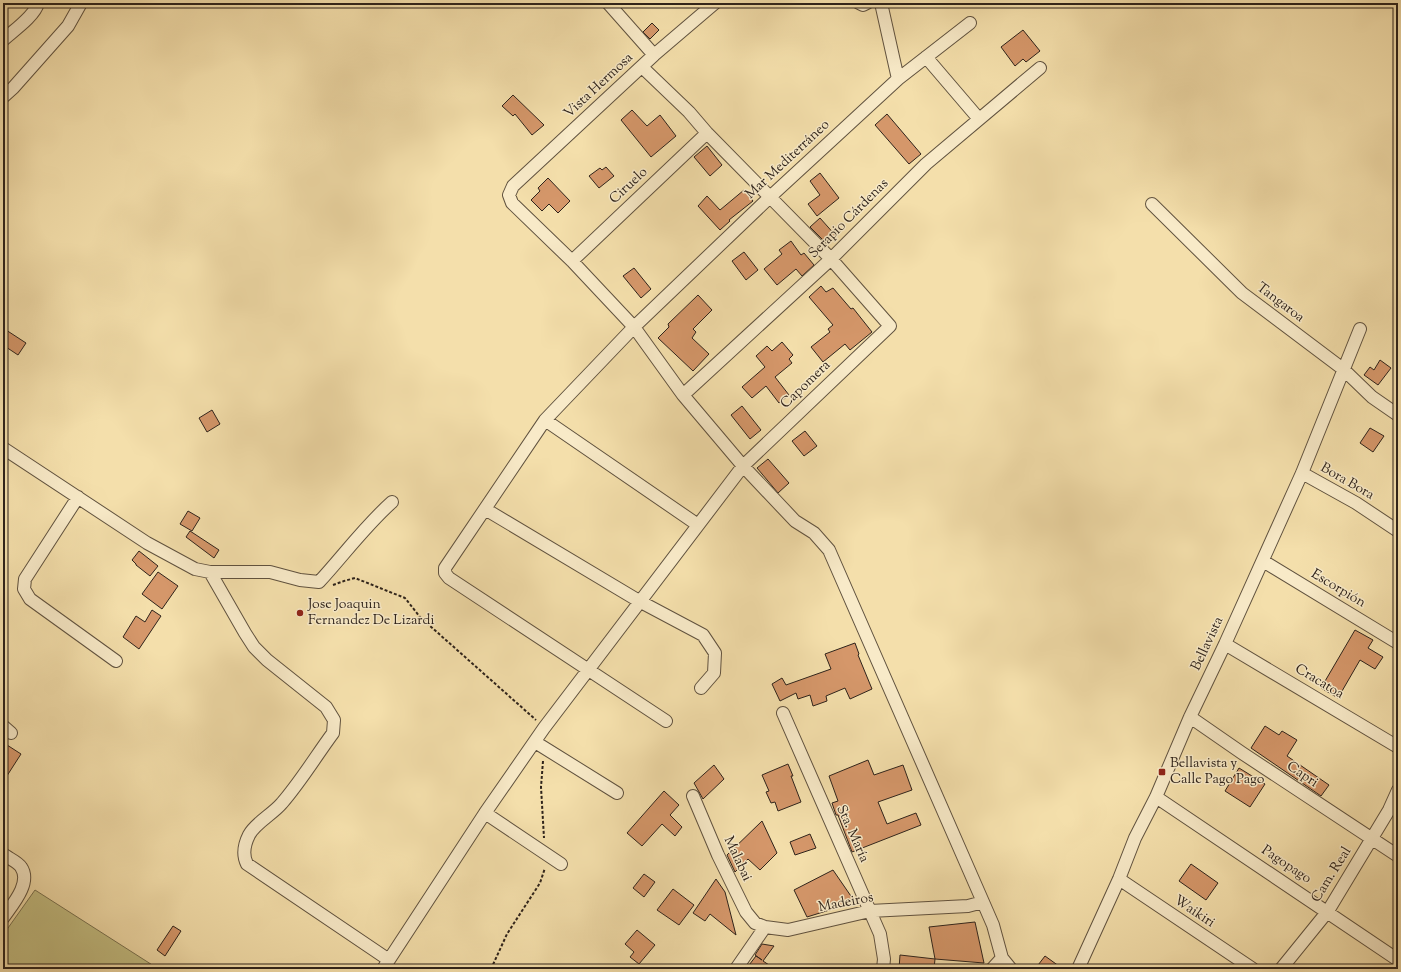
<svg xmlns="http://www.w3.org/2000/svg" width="1401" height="972" font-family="'Sorts Mill Goudy',serif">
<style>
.green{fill:#c4bf83;stroke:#79714f}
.building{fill:#d5976a;stroke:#2e231b}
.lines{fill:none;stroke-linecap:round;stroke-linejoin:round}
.street-casing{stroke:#60523f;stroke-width:14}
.path{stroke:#2e231b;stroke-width:2;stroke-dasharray:3 2;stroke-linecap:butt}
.street{stroke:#f8eac8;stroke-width:12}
.poi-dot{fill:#8f2418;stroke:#f8eac8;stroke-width:1.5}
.labels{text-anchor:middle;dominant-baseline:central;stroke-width:3;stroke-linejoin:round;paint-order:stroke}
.street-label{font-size:14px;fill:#2e231b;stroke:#f8eac8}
.poi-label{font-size:14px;fill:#2e231b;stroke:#f8eac8;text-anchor:start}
</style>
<rect width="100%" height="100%" fill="#f4dfab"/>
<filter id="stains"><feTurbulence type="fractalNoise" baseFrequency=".005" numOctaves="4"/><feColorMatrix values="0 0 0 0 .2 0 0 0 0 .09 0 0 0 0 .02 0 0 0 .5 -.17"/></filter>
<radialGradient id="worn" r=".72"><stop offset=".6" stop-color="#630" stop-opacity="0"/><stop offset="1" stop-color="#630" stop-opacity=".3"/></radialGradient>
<path class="green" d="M 35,890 L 157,968 L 157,969 L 3,969 L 3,935 Z"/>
<path class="building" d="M 652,23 L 659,30 L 650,39 L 643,32 Z
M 1023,30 L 1040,51 L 1026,62 L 1023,59 L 1015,66 L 1001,47 Z
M 513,95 L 544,125 L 532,135 L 515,114 L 513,116 L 502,106 Z
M 632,110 L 647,126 L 660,115 L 676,136 L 651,157 L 621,120 Z
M 887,114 L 921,154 L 909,164 L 875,125 Z
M 707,146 L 722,165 L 710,176 L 694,157 Z
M 606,167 L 614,176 L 599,188 L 589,176 L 600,168 L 602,170 Z
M 820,173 L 839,198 L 817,216 L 808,204 L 820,195 L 810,181 Z
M 548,178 L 570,201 L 558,213 L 549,204 L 542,211 L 531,200 L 540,191 L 538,188 Z
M 744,190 L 753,201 L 729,220 L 730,221 L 720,230 L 698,206 L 707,196 L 720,210 Z
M 820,218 L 836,236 L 827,244 L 810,227 Z
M 791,241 L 801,255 L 804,253 L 814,265 L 802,276 L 796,269 L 777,285 L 764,269 L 782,254 L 779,250 Z
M 744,252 L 758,270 L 746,280 L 732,261 Z
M 634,268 L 651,289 L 641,298 L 623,276 Z
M 821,286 L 826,292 L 833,288 L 851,309 L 853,308 L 872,332 L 850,350 L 845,344 L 823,362 L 811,347 L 830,332 L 828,329 L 833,325 L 809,297 Z
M 698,295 L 712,310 L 693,329 L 696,332 L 692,338 L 709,354 L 693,371 L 658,338 L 669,327 L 668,324 Z
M 3,328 L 26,343 L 18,355 L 3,345 Z
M 782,342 L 793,355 L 789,359 L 792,363 L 775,377 L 789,395 L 779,403 L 766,386 L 752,398 L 742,387 L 765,367 L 756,356 L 767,346 L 772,351 Z
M 1380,360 L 1391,368 L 1378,385 L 1364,375 L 1370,367 L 1374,370 Z
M 742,406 L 761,430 L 750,439 L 731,415 Z
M 212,410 L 220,424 L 207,432 L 199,418 Z
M 1370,428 L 1384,436 L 1373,452 L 1360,443 Z
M 805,431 L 817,446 L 804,456 L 792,441 Z
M 768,459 L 789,483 L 778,493 L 757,468 Z
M 188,511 L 200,518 L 192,531 L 180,524 Z
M 190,531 L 219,550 L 214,558 L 186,537 Z
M 139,551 L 158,566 L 150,576 L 136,565 L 136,564 L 132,560 Z
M 158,572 L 178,586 L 162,609 L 142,594 Z
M 152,610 L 161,616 L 139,649 L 123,637 L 136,616 L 145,622 Z
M 1355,630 L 1373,640 L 1368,648 L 1383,657 L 1375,669 L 1360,660 L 1338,698 L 1321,688 Z
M 855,643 L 859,654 L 858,655 L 872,689 L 850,699 L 845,688 L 826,696 L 827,701 L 813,706 L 810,695 L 798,699 L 796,693 L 780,701 L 772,684 L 782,678 L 786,685 L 831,669 L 825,654 Z
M 1265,726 L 1279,735 L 1282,731 L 1297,740 L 1287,756 L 1329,785 L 1321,796 L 1251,748 Z
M 7,745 L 21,754 L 3,782 L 3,752 Z
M 868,760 L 874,775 L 903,765 L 912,790 L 878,802 L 887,824 L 916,813 L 921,825 L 852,852 L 838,815 L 836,815 L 832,803 L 838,801 L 829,776 Z
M 788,764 L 793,776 L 791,776 L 801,802 L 778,811 L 775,802 L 771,803 L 766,792 L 769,791 L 762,775 Z
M 714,765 L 724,779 L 703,799 L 694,783 Z
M 1239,768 L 1265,784 L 1250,807 L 1225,791 Z
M 664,791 L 679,805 L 670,815 L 682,827 L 675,836 L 662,824 L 642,846 L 627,833 Z
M 762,821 L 777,853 L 760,870 L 748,859 L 735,872 L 727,855 Z
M 810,834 L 816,848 L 795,855 L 790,842 Z
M 1191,864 L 1218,883 L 1206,900 L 1179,881 Z
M 833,870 L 855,902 L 807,917 L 794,890 Z
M 644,874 L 655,882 L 644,897 L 633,888 Z
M 716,879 L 725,892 L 736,935 L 710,914 L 705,921 L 693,913 Z
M 673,889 L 694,905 L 679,925 L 657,910 Z
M 975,922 L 984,963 L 935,959 L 929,927 Z
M 173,926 L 181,931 L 165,956 L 157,950 Z
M 637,930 L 655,945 L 639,964 L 630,957 L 634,952 L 625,944 Z
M 762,944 L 774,946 L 763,961 L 775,969 L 746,969 L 756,956 L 762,960 L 755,955 Z
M 900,955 L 935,959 L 934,969 L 899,969 Z
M 1045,956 L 1063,969 L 1035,969 Z"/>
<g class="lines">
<defs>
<path id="street" d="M 608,3 L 654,55
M 715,3 L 654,55 L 513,186 L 509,195 L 512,203 L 572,261 L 634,327 L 683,395 L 743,466 L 795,521 L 814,533 L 829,550 L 983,902 L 993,925 L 1002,958 L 1011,969
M 859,3 L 863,5 L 867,3
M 881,3 L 898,79
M 3,40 C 13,31 35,16 38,3
M 926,57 L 979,119
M 3,97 L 13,88 L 68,26 L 81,3
M 1152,204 L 1242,293 L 1343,369 L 1372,397 L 1398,415
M 572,261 L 707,133
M 683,395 L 831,259 L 926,164 L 1040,68
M 545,420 L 698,525
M 3,448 L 147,543 L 195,569 L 210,572 L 270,572 L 300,580 L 319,582 C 343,556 365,526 392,502
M 1302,473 L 1356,503 L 1398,531
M 78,497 L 25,579 L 24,589 L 30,599 L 116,661
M 485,509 L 639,601 L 703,635 L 715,653 L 714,673 L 701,688
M 1263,561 L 1398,643
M 210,572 L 245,633 L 254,647 L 267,660 L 326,707 L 334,720 L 333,733 C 316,756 301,781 282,803 C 273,814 255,823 249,835 C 244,845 242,854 247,864 L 389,960
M 1225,644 L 1398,747
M 783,713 L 880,934 L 884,959 L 883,969
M 1190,717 L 1242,753 L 1398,856
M 666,721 L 449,578 L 445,573 L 445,568 L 545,420 L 634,327 L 770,197 L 898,79 L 970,23
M 3,726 L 11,733
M 535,742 L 617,793
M 693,796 L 718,855 L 746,912 L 755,923 L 765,927
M 1156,797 L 1398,960
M 485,813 L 561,864
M 3,854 C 8,858 18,862 21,867 C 32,883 12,905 3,918
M 1119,879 L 1253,969
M 383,969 L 485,813 L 544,728 L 743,466 L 890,326 L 831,259 L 707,133 L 689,112 L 642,67
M 736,969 L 765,927 L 788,930 L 870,911 L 968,906 L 983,902
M 992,969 L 1002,958
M 1078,969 L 1119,879 L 1135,838 L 1156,797 L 1190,717 L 1225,644 L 1302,473 L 1360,329
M 1281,969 L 1328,911 L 1389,810 L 1398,790"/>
</defs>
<use href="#street" class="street-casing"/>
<path class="path" d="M 333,585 L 344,581 L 355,578 L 405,598 L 420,617 L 536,720
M 543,761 L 541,787 L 544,838
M 491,969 L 507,934 L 540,883 L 545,868"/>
<use href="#street" class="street"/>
</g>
<g class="poi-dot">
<circle cx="300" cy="613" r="4"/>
<rect x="1158" y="768" width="8" height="8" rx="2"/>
</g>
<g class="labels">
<g class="street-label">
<text transform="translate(599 86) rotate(-43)">Vista Hermosa</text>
<text transform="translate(788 160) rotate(-43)">Mar Mediterráneo</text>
<text transform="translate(629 186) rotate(-43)">Ciruelo</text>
<text transform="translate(849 219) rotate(-45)">Serapio Cárdenas</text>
<text transform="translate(1280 303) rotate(37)">Tangaroa</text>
<text transform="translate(806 385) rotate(-44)">Capomera</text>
<text transform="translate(1347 482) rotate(30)">Bora Bora</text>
<text transform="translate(1338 589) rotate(31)">Escorpión</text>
<text transform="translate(1208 644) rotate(-65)">Bellavista</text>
<text transform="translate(1319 682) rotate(31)">Cracatoa</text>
<text transform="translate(1302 775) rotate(34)">Capri</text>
<text transform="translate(852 834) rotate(66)">Sta. María</text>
<text transform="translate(737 859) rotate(65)">Malabai</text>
<text transform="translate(1286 865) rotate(34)">Pagopago</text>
<text transform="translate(1332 875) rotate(-58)">Cam. Real</text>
<text transform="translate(846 903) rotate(-11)">Madeiros</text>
<text transform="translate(1194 912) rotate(34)">Waikiri</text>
</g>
<g class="poi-label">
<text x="308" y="605">Jose Joaquin<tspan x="308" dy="16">Fernandez De Lizardi</tspan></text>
<text x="1170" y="764">Bellavista y<tspan x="1170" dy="16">Calle Pago Pago</tspan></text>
</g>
</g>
<rect width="1401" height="972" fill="none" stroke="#f4dfab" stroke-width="16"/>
<rect x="4" y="4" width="1393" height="964" fill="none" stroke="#2e231b" stroke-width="2"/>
<rect x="8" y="8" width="1385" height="956" fill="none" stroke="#2e231b"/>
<rect width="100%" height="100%" filter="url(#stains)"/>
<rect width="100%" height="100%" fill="url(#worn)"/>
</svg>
